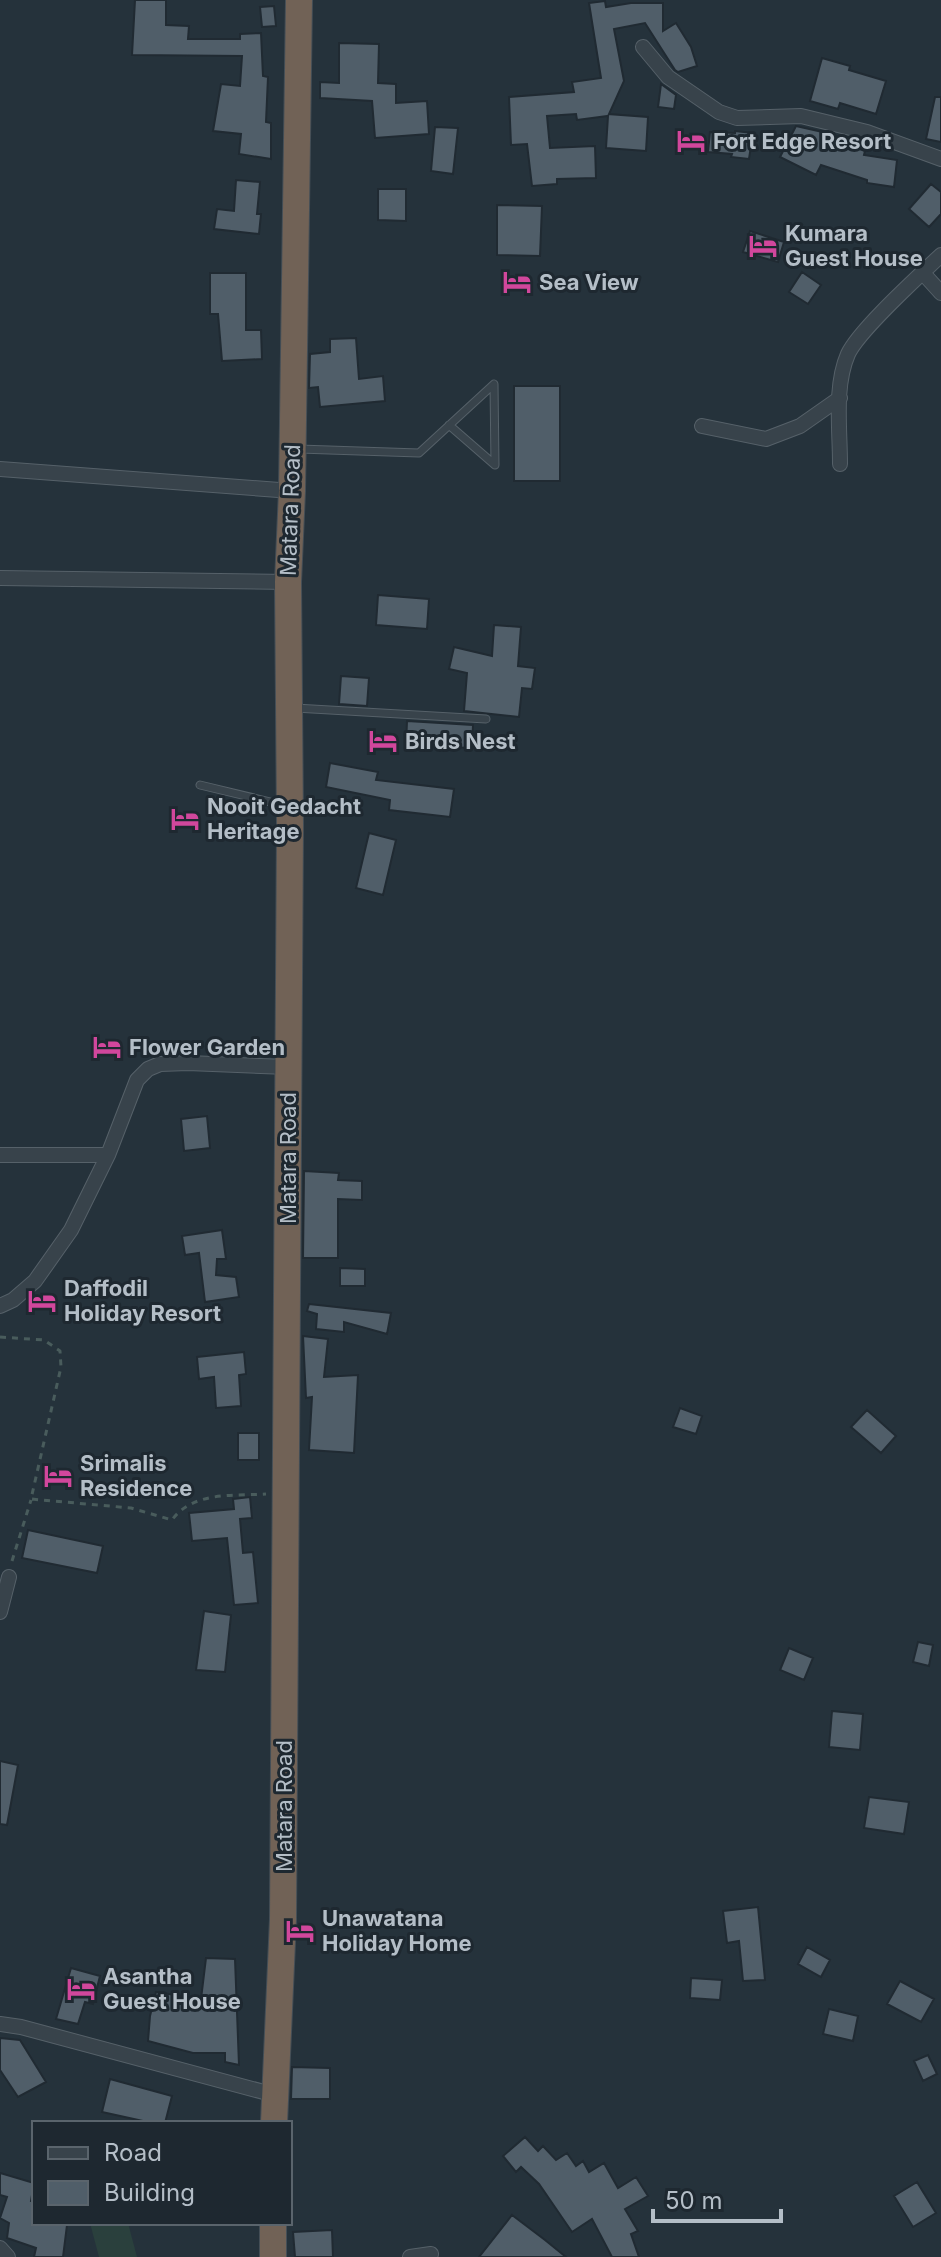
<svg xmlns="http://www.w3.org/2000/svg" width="941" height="2257" font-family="Inter,sans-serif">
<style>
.green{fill:#2a403d}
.building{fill:#505e69;stroke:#202a32;stroke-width:2}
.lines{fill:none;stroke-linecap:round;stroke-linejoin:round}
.lane-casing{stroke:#566169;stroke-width:9}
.street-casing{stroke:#566169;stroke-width:16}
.highway-casing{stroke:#444e56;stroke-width:28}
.path{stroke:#495c5c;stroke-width:3;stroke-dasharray:6 6;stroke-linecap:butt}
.lane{stroke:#38434b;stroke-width:7}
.street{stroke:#38434b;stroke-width:14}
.highway{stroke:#716256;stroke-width:26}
.labels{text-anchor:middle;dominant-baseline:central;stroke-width:6;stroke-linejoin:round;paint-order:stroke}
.poi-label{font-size:22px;font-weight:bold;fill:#b4bec7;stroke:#1e2830;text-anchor:start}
.street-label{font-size:22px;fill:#b4bec7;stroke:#1e2830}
</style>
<rect width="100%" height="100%" fill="#25323b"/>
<path class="green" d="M 90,2223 L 128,2223 L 137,2257 L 99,2257 Z"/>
<path class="building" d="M 135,0 L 166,0 L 166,25 L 189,26 L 188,39 L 240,39 L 240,34 L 261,33 L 263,76 L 268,77 L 266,122 L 271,123 L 271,159 L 239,154 L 241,134 L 213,131 L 221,84 L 240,86 L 242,56 L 132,55 Z
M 605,1 L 606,7 L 631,3 L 663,3 L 663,31 L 676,23 L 691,47 L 697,66 L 678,72 L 675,70 L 645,23 L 614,29 L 624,81 L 609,114 L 648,117 L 646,151 L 606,148 L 608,116 L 577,120 L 576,114 L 547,116 L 550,148 L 595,146 L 596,178 L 557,179 L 557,184 L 532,186 L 527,144 L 511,145 L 509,97 L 574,92 L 572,82 L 601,78 L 589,3 Z
M 274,6 L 276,26 L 262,27 L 260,7 Z
M 339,43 L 379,44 L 378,83 L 396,84 L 396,103 L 427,101 L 429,134 L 375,138 L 372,101 L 320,98 L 320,82 L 339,83 Z
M 822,58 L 850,66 L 849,70 L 886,81 L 876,114 L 840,103 L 838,109 L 810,101 Z
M 661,84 L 676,95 L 674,109 L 658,107 Z
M 935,97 L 941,97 L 941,142 L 926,139 Z
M 796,126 L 827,133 L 835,137 L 834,140 L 865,151 L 864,155 L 897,160 L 894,187 L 867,183 L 867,180 L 821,165 L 816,175 L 780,157 Z
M 435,127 L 458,128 L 453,174 L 431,171 Z
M 735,131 L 753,133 L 749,159 L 731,157 L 732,154 L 708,152 L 710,132 L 735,133 Z
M 236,180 L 260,182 L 257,214 L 261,214 L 259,234 L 214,229 L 217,209 L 234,211 Z
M 931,184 L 941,192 L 941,214 L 929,227 L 909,209 Z
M 378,189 L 406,189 L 406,221 L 378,220 Z
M 497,205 L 542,206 L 540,256 L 497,255 Z
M 750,231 L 784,242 L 778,262 L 743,252 Z
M 802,272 L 821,285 L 808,304 L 789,292 Z
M 210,273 L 246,273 L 246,330 L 261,330 L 262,359 L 222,361 L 218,314 L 210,314 Z
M 356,338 L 359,379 L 383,376 L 385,401 L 320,407 L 318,387 L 309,388 L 310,354 L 330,352 L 330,339 Z
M 514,386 L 560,386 L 560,481 L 514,481 Z
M 378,595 L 429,599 L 427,629 L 376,625 Z
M 494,625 L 521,627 L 518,666 L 535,668 L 532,689 L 522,688 L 519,717 L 464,711 L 467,673 L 449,669 L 454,647 L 492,656 Z
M 341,676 L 369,678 L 367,706 L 339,704 Z
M 407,721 L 473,725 L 472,748 L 406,745 Z
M 330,763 L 378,772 L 376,780 L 454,789 L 450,817 L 389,810 L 390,800 L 326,787 Z
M 369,833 L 396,840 L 383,895 L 356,888 Z
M 207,1116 L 210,1148 L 184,1151 L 181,1119 Z
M 304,1171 L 339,1173 L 338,1180 L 362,1181 L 362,1200 L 338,1199 L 338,1258 L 303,1258 Z
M 222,1230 L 226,1259 L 217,1259 L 216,1275 L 236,1277 L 239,1297 L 205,1302 L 199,1253 L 185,1255 L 182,1236 Z
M 340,1268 L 365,1269 L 365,1286 L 340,1286 Z
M 309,1304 L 391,1313 L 387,1334 L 344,1322 L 344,1332 L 316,1329 L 317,1314 L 307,1311 Z
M 303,1336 L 328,1339 L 324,1377 L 358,1375 L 354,1453 L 309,1450 L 312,1397 L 306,1398 Z
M 244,1352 L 246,1374 L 239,1375 L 241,1406 L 216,1408 L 214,1377 L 199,1379 L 197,1357 Z
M 680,1408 L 702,1416 L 696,1434 L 673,1427 Z
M 867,1410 L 896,1436 L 881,1453 L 851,1427 Z
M 238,1433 L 259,1433 L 259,1460 L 238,1460 Z
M 250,1497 L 252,1518 L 240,1519 L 243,1553 L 253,1552 L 258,1603 L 234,1605 L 227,1538 L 192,1541 L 189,1513 L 234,1509 L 233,1499 Z
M 28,1530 L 103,1546 L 97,1573 L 22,1558 Z
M 204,1611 L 231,1615 L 225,1672 L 196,1670 Z
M 918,1642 L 933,1645 L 929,1666 L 913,1662 Z
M 789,1648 L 813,1658 L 804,1680 L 780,1670 Z
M 832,1711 L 863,1714 L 860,1750 L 829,1747 Z
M 0,1761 L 18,1765 L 7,1825 L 0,1824 Z
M 869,1797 L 909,1802 L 904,1834 L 864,1828 Z
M 758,1907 L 765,1980 L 743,1981 L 739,1941 L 727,1943 L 723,1911 Z
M 807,1947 L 830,1960 L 821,1977 L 798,1964 Z
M 206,1958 L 235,1959 L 239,2065 L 225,2062 L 225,2053 L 193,2053 L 148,2041 L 150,2016 L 156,1992 L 201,1999 Z
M 71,1968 L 100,1976 L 93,2004 L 85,2002 L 78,2024 L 56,2019 Z
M 691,1978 L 722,1980 L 720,2000 L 690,1998 Z
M 900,1981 L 934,1999 L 921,2022 L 887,2004 Z
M 829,2009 L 858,2016 L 853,2041 L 823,2034 Z
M 0,2038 L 20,2040 L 46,2082 L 18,2097 L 0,2070 Z
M 928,2055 L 937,2074 L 923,2081 L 914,2061 Z
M 292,2067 L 330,2068 L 330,2099 L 291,2099 Z
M 110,2079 L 172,2096 L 165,2123 L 152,2123 L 102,2112 Z
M 525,2137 L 538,2151 L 543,2146 L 556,2160 L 567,2153 L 576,2166 L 583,2161 L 589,2172 L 604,2163 L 618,2188 L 636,2177 L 648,2196 L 625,2209 L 638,2231 L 631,2234 L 639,2257 L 612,2257 L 592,2219 L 572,2232 L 539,2184 L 521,2167 L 516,2172 L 503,2156 Z
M 0,2173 L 34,2183 L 31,2201 L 34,2202 L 34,2223 L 67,2225 L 63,2257 L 34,2257 L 36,2248 L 7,2238 L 9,2223 L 0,2218 L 7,2197 L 0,2195 Z
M 917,2182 L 936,2213 L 913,2227 L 894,2196 Z
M 512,2215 L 545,2240 L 566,2257 L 479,2257 Z
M 332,2230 L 333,2257 L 295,2257 L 293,2232 Z"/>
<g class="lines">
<defs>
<path id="lane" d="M 299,449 L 419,453 L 494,384 L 495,465 L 449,425
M 295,708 L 486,719
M 200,785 L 283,805"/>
<path id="street" d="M 643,47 L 668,77 L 719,112 L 737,118 L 801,116 L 867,132 L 941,159
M 922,272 L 941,293
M 702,426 L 766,439 L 800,426 L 840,398
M 840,464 C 840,429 834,386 848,354 C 859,330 920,275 941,255
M 0,469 L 292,491
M 0,578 L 288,582
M 0,1155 L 108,1155
M 0,1306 L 13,1300 L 35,1281 L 71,1230 L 108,1155 L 137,1080 L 148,1069 L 160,1064 L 188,1063 L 288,1067
M 0,1612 L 9,1577
M 0,2024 L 21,2027 L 275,2095
M 0,2248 L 8,2257
M 410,2257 L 431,2254"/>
<path id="highway" d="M 274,2123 L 283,1919 L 290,825 L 288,582 L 292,491 L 299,0
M 273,2257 L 273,2223"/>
</defs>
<use href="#lane" class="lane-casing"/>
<use href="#street" class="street-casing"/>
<use href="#highway" class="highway-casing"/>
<path class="path" d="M 0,1337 L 44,1340 L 60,1351 L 61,1367 L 31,1499 L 131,1508 L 172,1520 C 193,1491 234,1496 266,1494
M 12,1561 L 31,1500"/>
<use href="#lane" class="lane"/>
<use href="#street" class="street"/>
<use href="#highway" class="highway"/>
</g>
<defs>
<symbol id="hotel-bare" viewBox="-9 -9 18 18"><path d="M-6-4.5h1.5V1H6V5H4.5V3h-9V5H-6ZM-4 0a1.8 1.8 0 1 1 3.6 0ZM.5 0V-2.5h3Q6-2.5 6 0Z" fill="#d1479c" stroke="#1e2830" stroke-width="2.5" paint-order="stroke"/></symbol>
</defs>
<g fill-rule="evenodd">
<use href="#hotel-bare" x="671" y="121" width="40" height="40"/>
<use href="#hotel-bare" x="743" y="226" width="40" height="40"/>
<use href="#hotel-bare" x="497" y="262" width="40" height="40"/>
<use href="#hotel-bare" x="363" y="721" width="40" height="40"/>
<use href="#hotel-bare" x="165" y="799" width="40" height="40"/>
<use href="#hotel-bare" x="87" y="1027" width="40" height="40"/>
<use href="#hotel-bare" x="22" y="1281" width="40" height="40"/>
<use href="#hotel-bare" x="38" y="1456" width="40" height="40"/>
<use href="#hotel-bare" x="280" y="1911" width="40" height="40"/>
<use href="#hotel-bare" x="61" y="1969" width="40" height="40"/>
</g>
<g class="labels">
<g class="poi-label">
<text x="713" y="141">Fort Edge Resort</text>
<text x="785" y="233">Kumara<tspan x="785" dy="25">Guest House</tspan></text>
<text x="539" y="282">Sea View</text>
<text x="405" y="741">Birds Nest</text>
<text x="207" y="806">Nooit Gedacht<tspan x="207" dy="25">Heritage</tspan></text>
<text x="129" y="1047">Flower Garden</text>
<text x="64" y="1288">Daffodil<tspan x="64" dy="25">Holiday Resort</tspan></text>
<text x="80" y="1463">Srimalis<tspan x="80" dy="25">Residence</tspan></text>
<text x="322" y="1918">Unawatana<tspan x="322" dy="25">Holiday Home</tspan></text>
<text x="103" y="1976">Asantha<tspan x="103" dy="25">Guest House</tspan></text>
</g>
<g class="street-label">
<text transform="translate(290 510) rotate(-88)">Matara Road</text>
<text transform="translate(288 1158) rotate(-90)">Matara Road</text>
<text transform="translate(284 1806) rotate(-90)">Matara Road</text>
</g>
</g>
<rect x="32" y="2121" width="260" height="104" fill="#1e2830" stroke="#5a646c" stroke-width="2"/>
<rect x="48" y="2147" width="40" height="12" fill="#38434b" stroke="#5a646c" stroke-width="2"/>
<text x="104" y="2161" font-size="24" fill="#b4bec7">Road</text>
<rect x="48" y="2181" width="40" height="24" fill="#505e69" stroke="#5a646c" stroke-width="2"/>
<text x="104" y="2201" font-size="24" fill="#b4bec7">Building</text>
<path d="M653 2209v12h128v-12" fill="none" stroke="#b4bec7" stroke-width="4"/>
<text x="665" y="2209" font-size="24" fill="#b4bec7" stroke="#1e2830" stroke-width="6" paint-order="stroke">50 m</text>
</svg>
